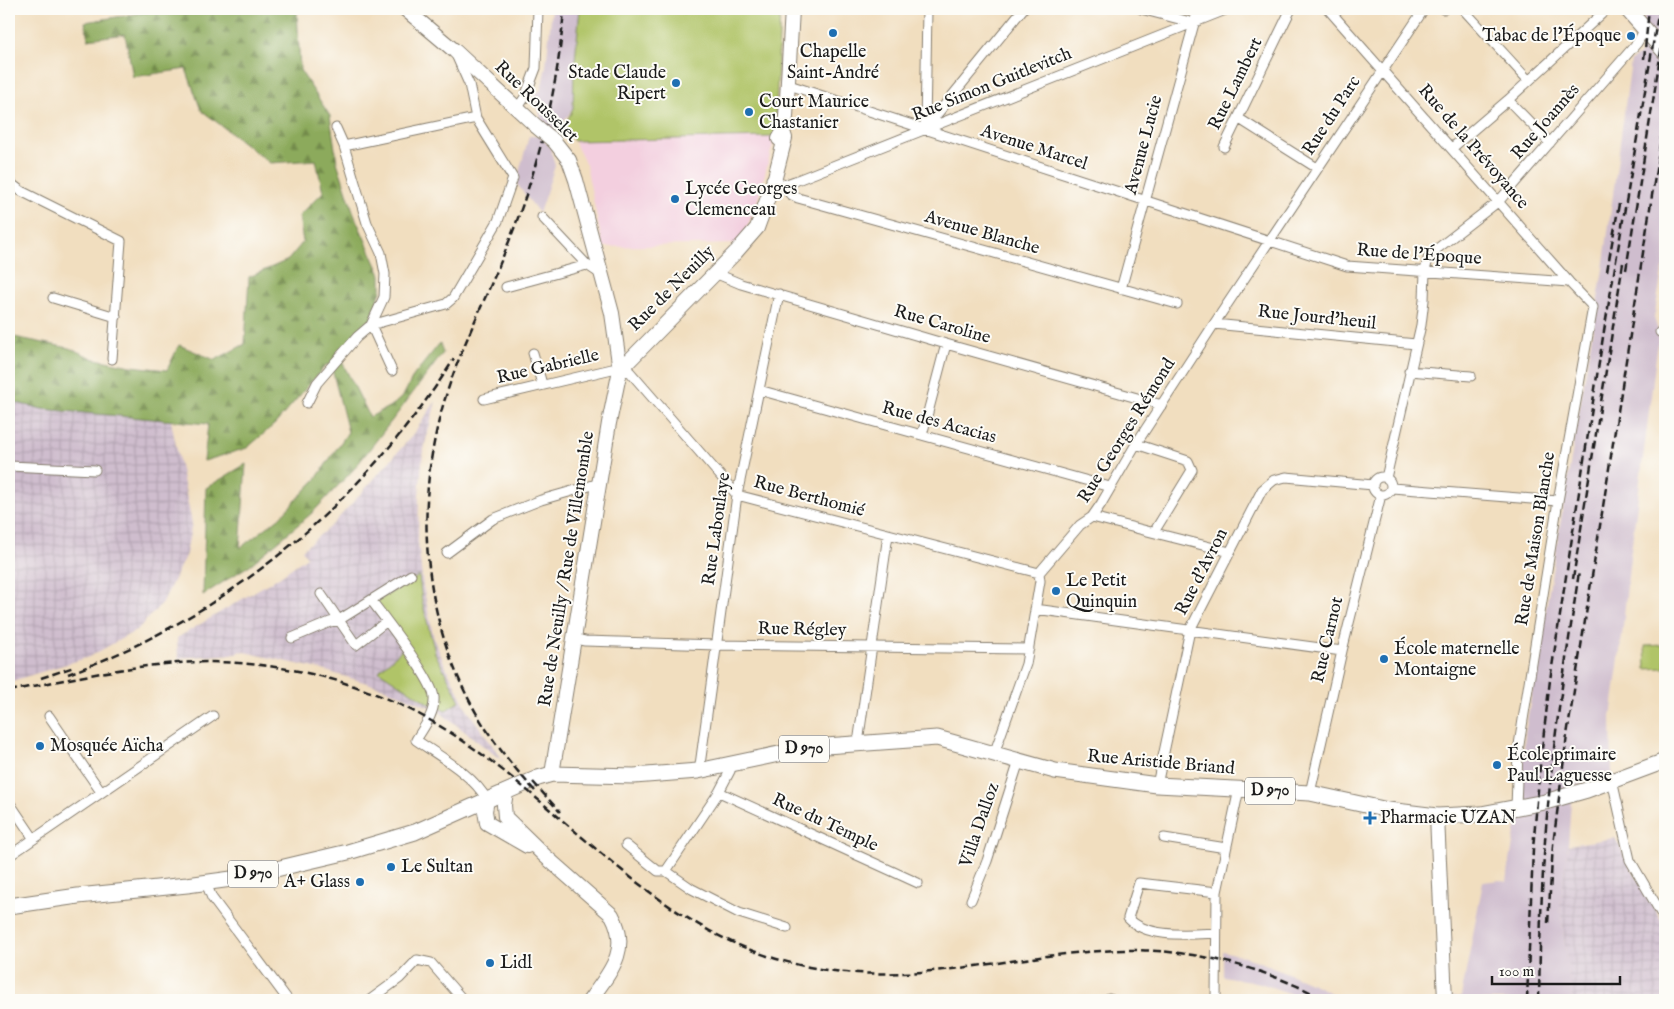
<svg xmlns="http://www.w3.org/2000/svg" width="1674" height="1009" font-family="'IM FELL English',serif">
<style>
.built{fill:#f3cfdf}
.industrial{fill:url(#industrial-grid)}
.railway{fill:#cfbdce}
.forest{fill:url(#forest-firs);stroke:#54633c}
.garden{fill:#b0c468;stroke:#667042}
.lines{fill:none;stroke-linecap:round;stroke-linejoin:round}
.street-casing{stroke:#867d6e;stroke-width:11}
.secondary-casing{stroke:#867d6e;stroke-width:16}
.primary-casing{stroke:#867d6e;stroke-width:17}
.street{stroke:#fff;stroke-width:9}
.secondary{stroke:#fff;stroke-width:14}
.primary{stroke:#fff;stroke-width:15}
.rail{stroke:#1c1c1c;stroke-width:2.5;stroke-dasharray:8 4;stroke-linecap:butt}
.secondary-bridge-casing{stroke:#867d6e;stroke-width:16;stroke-linecap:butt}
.secondary-bridge{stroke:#fff;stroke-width:14}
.poi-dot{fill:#1f6fb2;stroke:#fdfcf7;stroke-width:2}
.labels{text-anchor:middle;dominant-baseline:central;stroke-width:4;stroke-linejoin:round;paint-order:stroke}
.shield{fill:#fdfcf7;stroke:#605f5e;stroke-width:1}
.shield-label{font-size:16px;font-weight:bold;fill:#1c1c1c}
.poi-label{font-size:18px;fill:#1c1c1c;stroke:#fdfcf7;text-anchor:start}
.street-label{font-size:18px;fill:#1c1c1c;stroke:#fdfcf7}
</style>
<defs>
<pattern id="industrial-grid" width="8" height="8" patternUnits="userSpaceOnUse" patternTransform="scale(1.25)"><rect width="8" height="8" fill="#cfbdce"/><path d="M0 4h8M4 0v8" fill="none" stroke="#b1a2b0"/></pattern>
<pattern id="forest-firs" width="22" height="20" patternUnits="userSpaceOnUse" patternTransform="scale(1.25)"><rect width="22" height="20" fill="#8caa5c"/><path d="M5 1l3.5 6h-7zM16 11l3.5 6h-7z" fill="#728a4b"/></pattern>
</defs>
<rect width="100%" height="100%" fill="#fdfcf7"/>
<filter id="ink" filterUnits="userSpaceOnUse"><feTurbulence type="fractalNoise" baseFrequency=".02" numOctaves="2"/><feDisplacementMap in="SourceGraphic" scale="10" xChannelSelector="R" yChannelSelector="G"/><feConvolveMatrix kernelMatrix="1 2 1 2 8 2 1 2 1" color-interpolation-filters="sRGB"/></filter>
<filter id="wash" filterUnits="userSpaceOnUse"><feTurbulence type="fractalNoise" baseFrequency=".0096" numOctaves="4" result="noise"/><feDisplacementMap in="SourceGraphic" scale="20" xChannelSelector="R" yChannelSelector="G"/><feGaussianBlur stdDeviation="1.12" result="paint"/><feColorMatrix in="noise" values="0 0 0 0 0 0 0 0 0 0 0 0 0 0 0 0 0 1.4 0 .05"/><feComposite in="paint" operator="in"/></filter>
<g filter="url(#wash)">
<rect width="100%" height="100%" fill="#f1debf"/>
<path class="built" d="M 775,137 L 756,206 L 743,236 L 735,244 L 603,247 L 586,165 L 574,141 Z"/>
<path class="industrial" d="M 9,401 L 42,409 L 171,421 L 192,523 L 186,554 L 163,602 L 137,630 L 89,657 L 9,682 Z
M 436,401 L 423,452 L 419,495 L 418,541 L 423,586 L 434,639 L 445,665 L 468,711 L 504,762 L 437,710 L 384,688 L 319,669 L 240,651 L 236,654 L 178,658 L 177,638 L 279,577 L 307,557 L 302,550 L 333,524 L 374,479 L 411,437 Z
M 1615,838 L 1665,927 L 1665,1000 L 1572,1000 L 1560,906 L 1568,845 Z"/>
<path class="railway" d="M 552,9 L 581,9 L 574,70 L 573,109 L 553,134 L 542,125 L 538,106 L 533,101 L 536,94 L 541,90 L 546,66 Z
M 1637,9 L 1665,9 L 1665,255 L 1654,318 L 1659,334 L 1629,566 L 1622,636 L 1611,717 L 1612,773 L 1572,787 L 1568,845 L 1560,906 L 1572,1000 L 1452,1000 L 1452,997 L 1461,997 L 1483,882 L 1500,880 L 1506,882 L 1521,799 L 1525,733 L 1603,269 L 1631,61 L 1641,54 L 1644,17 Z
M 529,136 L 539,136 L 550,146 L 555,166 L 539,213 L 516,183 Z
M 1223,951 L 1255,960 L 1285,972 L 1315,985 L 1345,1000 L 1303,1000 L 1286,992 L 1260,983 L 1223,976 Z"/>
<path class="forest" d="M 167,9 L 297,9 L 300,70 L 330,116 L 337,162 L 355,217 L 381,275 L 381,291 L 371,319 L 337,352 L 370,417 L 394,404 L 403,396 L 414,375 L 440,343 L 443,353 L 397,414 L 354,469 L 312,513 L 250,565 L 203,595 L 206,488 L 246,464 L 240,548 L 279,518 L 316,479 L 348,432 L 333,373 L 327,364 L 275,424 L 247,448 L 204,461 L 208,424 L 42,409 L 9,401 L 9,336 L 69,348 L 95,359 L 131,366 L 167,370 L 179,345 L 215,360 L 245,344 L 249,277 L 288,260 L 303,242 L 299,216 L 323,192 L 316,160 L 270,163 L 201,110 L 186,69 L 133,77 L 125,34 L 88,39 L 85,22 Z"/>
<path class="garden" d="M 580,9 L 780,9 L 775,137 L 574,141 L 563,128 L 573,109 L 574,70 Z
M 419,576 L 422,601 L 435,653 L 460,701 L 446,710 L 428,703 L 379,671 L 407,645 L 375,602 Z
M 1665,645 L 1665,668 L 1646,669 L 1645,646 Z"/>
</g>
<g filter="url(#ink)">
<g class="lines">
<defs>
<path id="street" d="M 1141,9 L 1194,23
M 1328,9 L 1569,282 L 1593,307 L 1558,501 L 1518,751 L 1516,808
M 1443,9 L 1444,9
M 1463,9 L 1529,81
M 789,85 L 1347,266 L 1569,282
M 517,109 L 525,97 L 536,68 L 538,9
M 1238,118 L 1317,168
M 925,129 L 1023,9
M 925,129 L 927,9
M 1550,143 L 1508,100 L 1607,9
M 344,146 L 476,118
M 1224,147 L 1291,9
M 1452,148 L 1508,100
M 771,179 L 784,185 L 795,181 L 1228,9
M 9,182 L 21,191 L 121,241 L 112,359
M 784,185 L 790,194 L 798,198 L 1177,304
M 542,217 L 587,265 L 602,275
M 715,273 L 741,284 L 946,344 L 1162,405
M 506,287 L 587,265
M 1121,289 L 1198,9
M 53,298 L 116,317
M 1214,324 L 1416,344
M 1660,332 L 1665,332
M 533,353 L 542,384
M 392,371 L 371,325 L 446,304 L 453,298 L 498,221 L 513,178 L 476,118 L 469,84 L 457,57
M 1409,371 L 1471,376
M 759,390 L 1110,487
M 484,399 L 612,369 L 630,372 L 737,495 L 1039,573
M 307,403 L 317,383 L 357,337 L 371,325 L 384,297 L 385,274 L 381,253 L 367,223 L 344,146 L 336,128
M 922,435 L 946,344
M 1136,444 L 1188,461 L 1192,470 L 1154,532
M 9,466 L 95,470
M1373 486a9 9 0 1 1 18 0a9 9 0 1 1-18 0Z
M 1386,478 L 1421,325 L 1424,300 L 1425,271 L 1429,255 L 1499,201 L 1637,43 L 1645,29
M 1392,488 L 1558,501
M 1092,517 L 1230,552
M 447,553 L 493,519 L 541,500 L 600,483
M 321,594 L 356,645 L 387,621
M 371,600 C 383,616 434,681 434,698 C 435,713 424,727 416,740 C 439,756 474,775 487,800
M 1035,609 L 1342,651
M 292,638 L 330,622 L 339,620 L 411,575
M 575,639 L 585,641 L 717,645 L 1029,649
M 49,716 L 101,792
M 858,743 L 888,535
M 994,754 L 1026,664 L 1040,581 L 1039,573 L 1080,525 L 1092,517 L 1101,504 L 1136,444 L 1214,324 L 1424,9
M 698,771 L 700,765 L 737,495 L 779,294
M 1612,780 L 1630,860 L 1665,920
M 1157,785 L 1190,630 L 1262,490 L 1274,480 L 1286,477 L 1373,485
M 719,792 L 918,883
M 1310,793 L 1342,651 L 1381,495
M 9,802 L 34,839
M 1164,838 L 1226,848
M 626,845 L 658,871 L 666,871 L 719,792 L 730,771 L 731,765
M 9,856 L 213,716
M 666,871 L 692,889 L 739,913 L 787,928
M 206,883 L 212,898 L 288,1000
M 971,900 L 987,861 L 1019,761
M 1216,933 C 1191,934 1147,939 1128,918 L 1139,883 L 1217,892
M 1109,999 L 1112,1000
M 370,1000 L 400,978 L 417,960 L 431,963 L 463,1000
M 1216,1000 L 1217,892 L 1239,789"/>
<path id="secondary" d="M 405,9 L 455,51 L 536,126
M 779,139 L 783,132 L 786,117 L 792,9
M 620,370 L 736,252 L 757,228 L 774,181 L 785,138 L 783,132
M 552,774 L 609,423 L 620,370 L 612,313 L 576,180 L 569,160 L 554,141
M 506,792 L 504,805 L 505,817 L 545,856 L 612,915 C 631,950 610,972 590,1000
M 487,800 L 485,811 L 487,823 L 527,846
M 1437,816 L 1445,1000"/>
<path id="primary" d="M 1627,9 L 1665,52
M 9,906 L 78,896 L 187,885 L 239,878 L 301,863 L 348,852 L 415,832 L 487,800 L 538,778 L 552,774 L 634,776 L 698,771 L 812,747 L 937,738 L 1055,771 L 1157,785 L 1310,793 L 1388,810 L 1437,816 L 1481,814 L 1545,802 L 1587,790 L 1665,761"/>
</defs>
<use href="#street" class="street-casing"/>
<use href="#secondary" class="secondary-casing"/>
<use href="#primary" class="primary-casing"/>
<use href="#street" class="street"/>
<use href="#secondary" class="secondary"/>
<use href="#primary" class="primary"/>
<path class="rail" d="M 1644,59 L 1649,9
M 1626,270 L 1665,26
M 1607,271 L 1619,204
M 1573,579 L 1623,263
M 68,674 C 228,616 363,502 454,359
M 41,678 L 74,667
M 9,691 C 65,680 121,667 178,663 C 270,657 364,679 443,728 C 494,759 538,800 583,838 C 654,898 715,948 809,967 C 921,989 1025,949 1135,950 C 1202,951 1267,969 1326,1000
M 533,782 L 560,812
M 535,791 C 518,772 502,753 488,732 C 424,636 411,512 444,402 C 460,348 487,297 508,244 C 538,169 558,90 564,9
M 1548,923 L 1553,845 L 1567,735 L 1665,113
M 1527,1000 L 1533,849 L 1540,766 L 1550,680 L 1603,337 L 1659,9
M 1539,1000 C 1540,932 1542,863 1549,795 C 1556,720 1568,646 1579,572"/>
<defs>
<path id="secondary-bridge" d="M 536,126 L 554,141"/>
</defs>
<use href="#secondary-bridge" class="secondary-bridge-casing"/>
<use href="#secondary-bridge" class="secondary-bridge"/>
</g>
</g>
<g class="poi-dot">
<circle cx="833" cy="33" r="5"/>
<circle cx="1631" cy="36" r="5"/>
<circle cx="676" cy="83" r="5"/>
<circle cx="749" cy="112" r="5"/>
<circle cx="675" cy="199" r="5"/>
<circle cx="1056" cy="591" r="5"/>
<circle cx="1384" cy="659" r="5"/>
<circle cx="40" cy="746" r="5"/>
<circle cx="1497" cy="765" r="5"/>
<path d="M1367.5 810.5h5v5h5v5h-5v5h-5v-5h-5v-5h5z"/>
<circle cx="391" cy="867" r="5"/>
<circle cx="360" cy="882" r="5"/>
<circle cx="490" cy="963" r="5"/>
</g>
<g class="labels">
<g class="shield">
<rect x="779" y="735.5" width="50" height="27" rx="4"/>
<rect x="1245" y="777.5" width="50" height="27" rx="4"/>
<rect x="228" y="860.5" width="50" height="27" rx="4"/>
</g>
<g class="shield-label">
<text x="804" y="749">D 970</text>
<text x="1270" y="791">D 970</text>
<text x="253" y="874">D 970</text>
</g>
<g class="poi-label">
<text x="1621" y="36" text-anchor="end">Tabac de l'Époque</text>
<text x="833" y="52" text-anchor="middle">Chapelle<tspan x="833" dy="21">Saint-André</tspan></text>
<text x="666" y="73" text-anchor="end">Stade Claude<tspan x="666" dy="21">Ripert</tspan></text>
<text x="759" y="102">Court Maurice<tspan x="759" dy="21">Chastanier</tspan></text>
<text x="685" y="189">Lycée Georges<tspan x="685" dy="21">Clemenceau</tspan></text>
<text x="1066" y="581">Le Petit<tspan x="1066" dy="21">Quinquin</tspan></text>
<text x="1394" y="649">École maternelle<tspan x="1394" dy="21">Montaigne</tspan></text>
<text x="50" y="746">Mosquée Aïcha</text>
<text x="1507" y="755">École primaire<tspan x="1507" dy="21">Paul Laguesse</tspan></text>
<text x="1380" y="818">Pharmacie UZAN</text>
<text x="401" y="867">Le Sultan</text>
<text x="350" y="882" text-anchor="end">A+ Glass</text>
<text x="500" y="963">Lidl</text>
</g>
<g class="street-label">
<text transform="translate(1236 84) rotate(-64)">Rue Lambert</text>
<text transform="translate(992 85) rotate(-22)">Rue Simon Guitlevitch</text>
<text transform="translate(536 102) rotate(44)">Rue Rousselet</text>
<text transform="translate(1332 116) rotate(-57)">Rue du Parc</text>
<text transform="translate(1546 122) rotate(-49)">Rue Joannès</text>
<text transform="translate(1144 145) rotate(-75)">Avenue Lucie</text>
<text transform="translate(1473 147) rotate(49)">Rue de la Prévoyance</text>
<text transform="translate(1034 148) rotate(18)">Avenue Marcel</text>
<text transform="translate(982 233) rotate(16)">Avenue Blanche</text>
<text transform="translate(1419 255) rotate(4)">Rue de l'Époque</text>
<text transform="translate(672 289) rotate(-45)">Rue de Neuilly</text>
<text transform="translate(1317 318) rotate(6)">Rue Jourd'heuil</text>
<text transform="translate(942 325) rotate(16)">Rue Caroline</text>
<text transform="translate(548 367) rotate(-13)">Rue Gabrielle</text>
<text transform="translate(939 423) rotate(15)">Rue des Acacias</text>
<text transform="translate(1127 431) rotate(-58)">Rue Georges Rémond</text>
<text transform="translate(809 497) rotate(15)">Rue Berthomié</text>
<text transform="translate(717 529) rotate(-82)">Rue Laboulaye</text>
<text transform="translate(1536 539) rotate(-81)">Rue de Maison Blanche</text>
<text transform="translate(567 569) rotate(-81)">Rue de Neuilly / Rue de Villemomble</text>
<text transform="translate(1202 572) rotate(-63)">Rue d'Avron</text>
<text transform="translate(802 630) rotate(1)">Rue Régley</text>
<text transform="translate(1328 640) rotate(-77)">Rue Carnot</text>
<text transform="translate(1161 763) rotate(5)">Rue Aristide Briand</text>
<text transform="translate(825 823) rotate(25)">Rue du Temple</text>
<text transform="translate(980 825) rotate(-71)">Villa Dalloz</text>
</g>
</g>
<rect width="1674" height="1009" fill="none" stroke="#fdfcf7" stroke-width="30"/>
<path d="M1492 976v8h128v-8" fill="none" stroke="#1c1c1c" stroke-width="2.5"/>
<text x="1499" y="976" font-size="15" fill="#1c1c1c" stroke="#fdfcf7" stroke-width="4" paint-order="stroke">100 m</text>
</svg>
